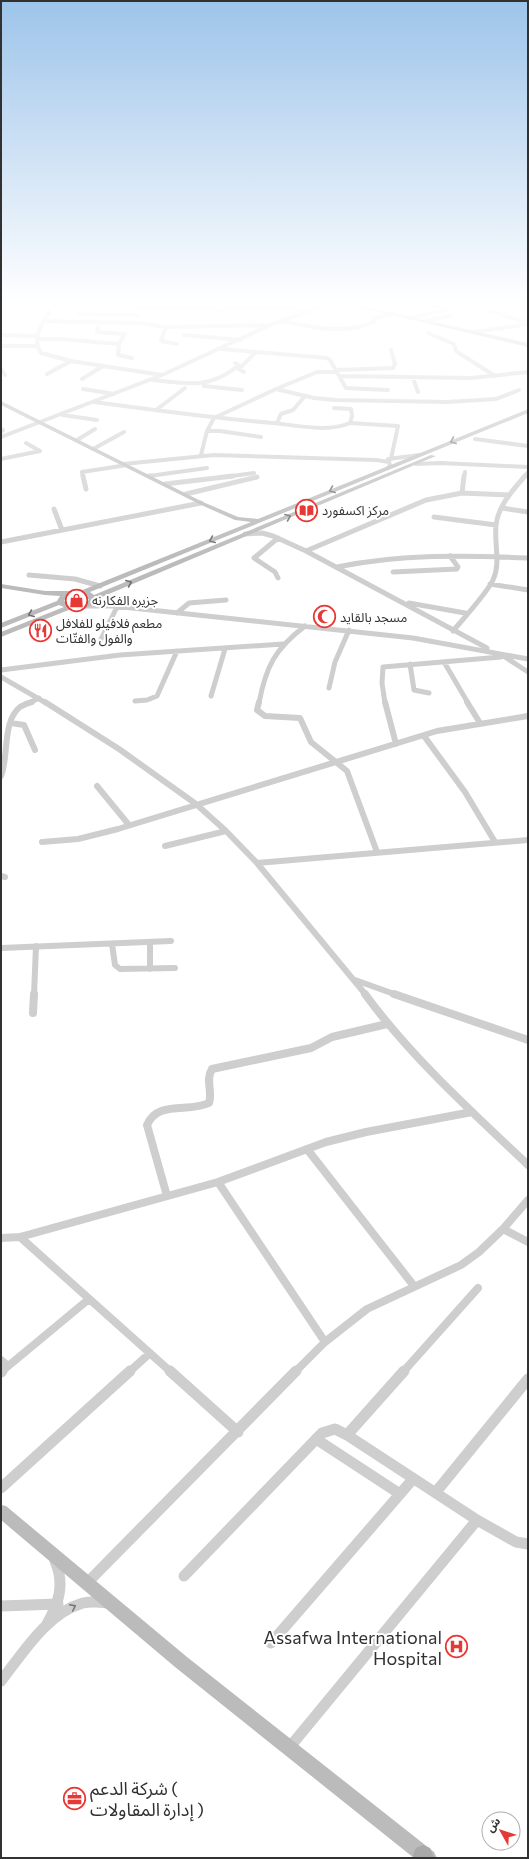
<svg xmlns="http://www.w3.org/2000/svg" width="529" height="1859" font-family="Commissioner,'Noto Sans Arabic',sans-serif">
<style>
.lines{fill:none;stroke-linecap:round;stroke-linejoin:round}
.street-far4{stroke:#cecece;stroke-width:4}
.street-far3{stroke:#cecece;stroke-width:5}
.street-far2{stroke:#cecece;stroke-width:6}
.street-far1{stroke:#cecece;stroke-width:8}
.street{stroke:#cecece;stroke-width:11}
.secondary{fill:#bbb;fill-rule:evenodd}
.primary{fill:#a9a9a9;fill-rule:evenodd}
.oneway{stroke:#6f6f6f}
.oneway2{stroke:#787878}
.labels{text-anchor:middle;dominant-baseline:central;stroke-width:4;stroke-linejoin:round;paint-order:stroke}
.far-poi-label{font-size:13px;fill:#313131;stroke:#fff;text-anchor:start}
.near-poi-label{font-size:18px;fill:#313131;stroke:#fff;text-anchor:end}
</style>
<rect width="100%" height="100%" fill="#fff"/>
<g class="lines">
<path class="street-far4" d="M 56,301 C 48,318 29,334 41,353 L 71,361 L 162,375
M 55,304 L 216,309 L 288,308 L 308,311
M 1,305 L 4,301
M 491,311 L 528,323
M 79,314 L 138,315
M 410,318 L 446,310 L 432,305
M 43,321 L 139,323 L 166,327 L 266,325
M 282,321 C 311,327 346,335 374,322 L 373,318 L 394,314
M 426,321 L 453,315
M 99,323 L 97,332 L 125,334 L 119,344 L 118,355 L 132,358
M 166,327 L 161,341 L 177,344
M 475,332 L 528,324
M 428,333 L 454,344 L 456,351 L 495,376
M 1,335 L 36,336
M 184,335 L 240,340
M 37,339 L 62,339 L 119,344
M 1,346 L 38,346
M 221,349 L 327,358 L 330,360 L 346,388 L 388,390
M 1,369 L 5,375
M 336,370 L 393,368 L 395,364 L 391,350
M 244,372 L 239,369 L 256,352
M 47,374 L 71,361
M 340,376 L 471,378 L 528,372
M 413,378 L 418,392
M 82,379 L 103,366
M 153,380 C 187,384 211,389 239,365 L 235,363
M 204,386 L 242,390
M 83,389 L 114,394
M 276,389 L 317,372 L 337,372
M 94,402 C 153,410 212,418 272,423 C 297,425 327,433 350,423 L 352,416 L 351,409 L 334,408
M 156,410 L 185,388
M 63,415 L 97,420
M 277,423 L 281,414 L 293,410 L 305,396
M 350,423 L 398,426 L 391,459
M 1,429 L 3,430 L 1,432
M 207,431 L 220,431 L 261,437
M 1,437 L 162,375 L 270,325 L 336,301
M 475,439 L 528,446
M 77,440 L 95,429
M 93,449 L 124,432
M 201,455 L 207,431 L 214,418 L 276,389 L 314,398 L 336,400 L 447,402 L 496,399 L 519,390
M 1,459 L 40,451 L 26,443
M 388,459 L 419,455
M 123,464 L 214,455 L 376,460 L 389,462 L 390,465 L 388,468
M 416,464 L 440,463 L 528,467
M 149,476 L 207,468
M 83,477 L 82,472 L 127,465
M 225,477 L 254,473
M 464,477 L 465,472
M 524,477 L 528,472"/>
<path class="street-far3" d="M 83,476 L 86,489
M 149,476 L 152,476
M 165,484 L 233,476
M 462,493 L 464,476
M 186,494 L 257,477
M 502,508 L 528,512
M 54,509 L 62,530
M 434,517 L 496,525
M 245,534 L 262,533 L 273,536 L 306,551 L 487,648
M 278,538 L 254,558 L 275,572 L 278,578
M 1,542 L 201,503
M 306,551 L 426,500 L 462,493 L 509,495
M 337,567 C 400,554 464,555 528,558
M 393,572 L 457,569 L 458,567 L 450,556
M 29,575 L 75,579 L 100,586
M 490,584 L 528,590
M 409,603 L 465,613
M 86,606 L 113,606 L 413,638 L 528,659
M 177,613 L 189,603 L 226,600
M 453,631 C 463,619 487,593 493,580 C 501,563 494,544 496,525 C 498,506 513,490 525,476
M 100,641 L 117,607
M 505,657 L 528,672
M 444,662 L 468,703
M 410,664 L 414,690 L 429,693
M 1,670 L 120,655 L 283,644
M 1,677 L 46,703
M 329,688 L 335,662 L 349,630
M 211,696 L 225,649
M 135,701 L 147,700 L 157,696 L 177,651
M 29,703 L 39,698
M 259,703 C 266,666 275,649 305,626
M 385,703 L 382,683 L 383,667 L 501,657"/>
<path class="street-far2" d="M 45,702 L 119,749 L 196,804 L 226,831 L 257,863 L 366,995
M 259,702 L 257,710 L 265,716 L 300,718 L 311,742 L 347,771 L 377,852
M 385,702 L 396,744
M 467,702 L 480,723
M 11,723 L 24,725 L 35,750
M 424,736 L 465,792 L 495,842
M 1,776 C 9,757 2,721 20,707 C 23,705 28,703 32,702
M 97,786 L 129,825
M 42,842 L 78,839 L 118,829 L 437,731 L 528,716
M 165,846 L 226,831
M 257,863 L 528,840
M 1,876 L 5,877
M 150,942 L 150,969
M 112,944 L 115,965 L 120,969 L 175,968
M 1,948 L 171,941
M 355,980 L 397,995
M 34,995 L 36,946"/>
<path class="street-far1" d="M 365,994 C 411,1057 471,1111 528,1165
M 394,994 L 528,1040
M 33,1013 L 34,994
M 307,1149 L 414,1286
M 218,1182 L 325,1342
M 167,1196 L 147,1125 C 158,1100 188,1113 209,1103 C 213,1092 205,1080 212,1069 L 311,1048 L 332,1037 L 387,1024
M 528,1200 L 503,1229 L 528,1242
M 20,1237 L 171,1372
M 1,1238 L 20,1237 L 218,1182 L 326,1142 L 366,1132 L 472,1112
M 1,1360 L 8,1366
M 1,1372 L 89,1299
M 129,1372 L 150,1353
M 295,1372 L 325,1342 L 367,1309 L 461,1265 L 479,1252 L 503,1229
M 403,1372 L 478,1288"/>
<path class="street" d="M 170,1371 L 238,1432
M 404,1371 L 347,1435 L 477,1520 L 516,1542 L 528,1544
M 1,1372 L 2,1371
M 316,1439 L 400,1494
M 1,1488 L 130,1371
M 436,1492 L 528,1379
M 184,1576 L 322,1433 L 335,1429 L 347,1435
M 86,1584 L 296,1371
M 1,1606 L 58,1604
M 47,1624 C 59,1603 65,1584 55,1561
M 271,1643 L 413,1479
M 1,1681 C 23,1653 47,1613 83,1603 C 91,1601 100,1602 108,1603
M 289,1748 L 477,1520"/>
<path class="secondary" d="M 332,301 L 341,301 L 528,343 L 528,347 Z
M 1,401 L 203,502 L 238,517 L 258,519 L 526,410 L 528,409 L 528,413 L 90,592 L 94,595 L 431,455 L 436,456 L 97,599 L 96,603 L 84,609 L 71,609 L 1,637 L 1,632 L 64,607 L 59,605 L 1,628 L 1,623 L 57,601 L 60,596 L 45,595 L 1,588 L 1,584 L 45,591 L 80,591 L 251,522 L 235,520 L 199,504 L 1,405 ZM 74,595 L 85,596 L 89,600 C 81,606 72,607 64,601 L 66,598 Z
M 1,1505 L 6,1506 L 187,1657 L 434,1852 L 437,1858 L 414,1858 L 175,1667 L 1,1520 Z"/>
<path class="primary" d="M 423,1845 L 430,1848 L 434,1858 L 414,1858 L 413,1855 L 416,1848 Z"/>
</g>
<defs><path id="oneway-chevron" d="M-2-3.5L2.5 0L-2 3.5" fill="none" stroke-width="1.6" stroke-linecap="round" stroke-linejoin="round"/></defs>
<g class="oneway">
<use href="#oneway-chevron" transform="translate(453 441) rotate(158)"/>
<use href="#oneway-chevron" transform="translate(332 490) rotate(158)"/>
<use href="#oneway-chevron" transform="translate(288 517) rotate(-22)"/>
<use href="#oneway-chevron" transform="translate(212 540) rotate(157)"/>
<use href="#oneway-chevron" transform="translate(129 583) rotate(-23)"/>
<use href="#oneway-chevron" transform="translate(31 614) rotate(158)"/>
</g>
<use class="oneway2" href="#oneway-chevron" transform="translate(73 1607) rotate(-26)"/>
<linearGradient id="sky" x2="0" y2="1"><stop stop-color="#9dc4ea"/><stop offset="0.54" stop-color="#fff"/><stop offset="1" stop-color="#fff" stop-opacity="0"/></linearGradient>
<rect width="529" height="561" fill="url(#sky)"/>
<defs>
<symbol id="library-ring" viewBox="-11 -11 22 22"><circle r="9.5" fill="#fff" stroke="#e63835" stroke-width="1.5"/><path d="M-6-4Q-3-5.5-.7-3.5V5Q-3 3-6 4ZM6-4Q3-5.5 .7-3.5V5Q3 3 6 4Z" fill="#e63835"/></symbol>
<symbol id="shop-ring" viewBox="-11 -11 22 22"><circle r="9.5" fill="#fff" stroke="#e63835" stroke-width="1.5"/><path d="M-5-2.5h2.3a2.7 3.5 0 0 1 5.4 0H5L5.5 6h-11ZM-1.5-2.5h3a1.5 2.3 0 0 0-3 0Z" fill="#e63835"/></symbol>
<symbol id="mosque-ring" viewBox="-11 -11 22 22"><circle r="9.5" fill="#fff" stroke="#e63835" stroke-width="1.5"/><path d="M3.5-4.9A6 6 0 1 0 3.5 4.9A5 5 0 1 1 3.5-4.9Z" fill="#e63835"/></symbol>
<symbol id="restaurant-ring" viewBox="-11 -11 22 22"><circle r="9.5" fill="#fff" stroke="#e63835" stroke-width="1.5"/><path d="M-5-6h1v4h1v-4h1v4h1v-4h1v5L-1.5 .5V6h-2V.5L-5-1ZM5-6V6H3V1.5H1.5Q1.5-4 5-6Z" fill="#e63835"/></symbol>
<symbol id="hospital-ring" viewBox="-11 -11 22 22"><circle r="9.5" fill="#fff" stroke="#e63835" stroke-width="1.5"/><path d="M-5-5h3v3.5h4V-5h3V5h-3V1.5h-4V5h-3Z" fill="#e63835"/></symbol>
<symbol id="office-ring" viewBox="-11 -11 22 22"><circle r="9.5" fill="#fff" stroke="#e63835" stroke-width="1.5"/><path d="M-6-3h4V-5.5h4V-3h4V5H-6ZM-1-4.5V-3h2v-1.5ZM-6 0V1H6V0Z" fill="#e63835"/></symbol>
</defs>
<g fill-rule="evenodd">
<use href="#library-ring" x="294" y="498" width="25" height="25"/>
<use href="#shop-ring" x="64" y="588" width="25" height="25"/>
<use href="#mosque-ring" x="312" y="604" width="25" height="25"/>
<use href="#restaurant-ring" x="28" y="618" width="25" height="25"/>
<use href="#hospital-ring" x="444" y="1634" width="25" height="25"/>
<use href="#office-ring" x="62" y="1786" width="25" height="25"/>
</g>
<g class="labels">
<g class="far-poi-label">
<text x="322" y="510">مركز اكسفورد</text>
<text x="92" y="600">جزيره الفكارنه</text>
<text x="340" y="617">مسجد بالقايد</text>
<text x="56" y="623">مطعم فلافيلو للفلافل<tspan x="56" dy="15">والفول والفتّات</tspan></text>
</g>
<g class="near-poi-label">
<text x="442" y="1637">Assafwa International<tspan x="442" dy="21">Hospital</tspan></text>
<text x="90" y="1788" text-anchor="start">شركة الدعم (<tspan x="90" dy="21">إدارة المقاولات )</tspan></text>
</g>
</g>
<rect width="529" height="1859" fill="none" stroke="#313131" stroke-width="4"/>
<g transform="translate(501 1831) rotate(309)"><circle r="19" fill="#ffffff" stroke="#adadad"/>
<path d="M0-3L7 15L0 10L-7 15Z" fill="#e63835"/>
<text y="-6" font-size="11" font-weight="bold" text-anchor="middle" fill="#313131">ش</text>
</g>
</svg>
